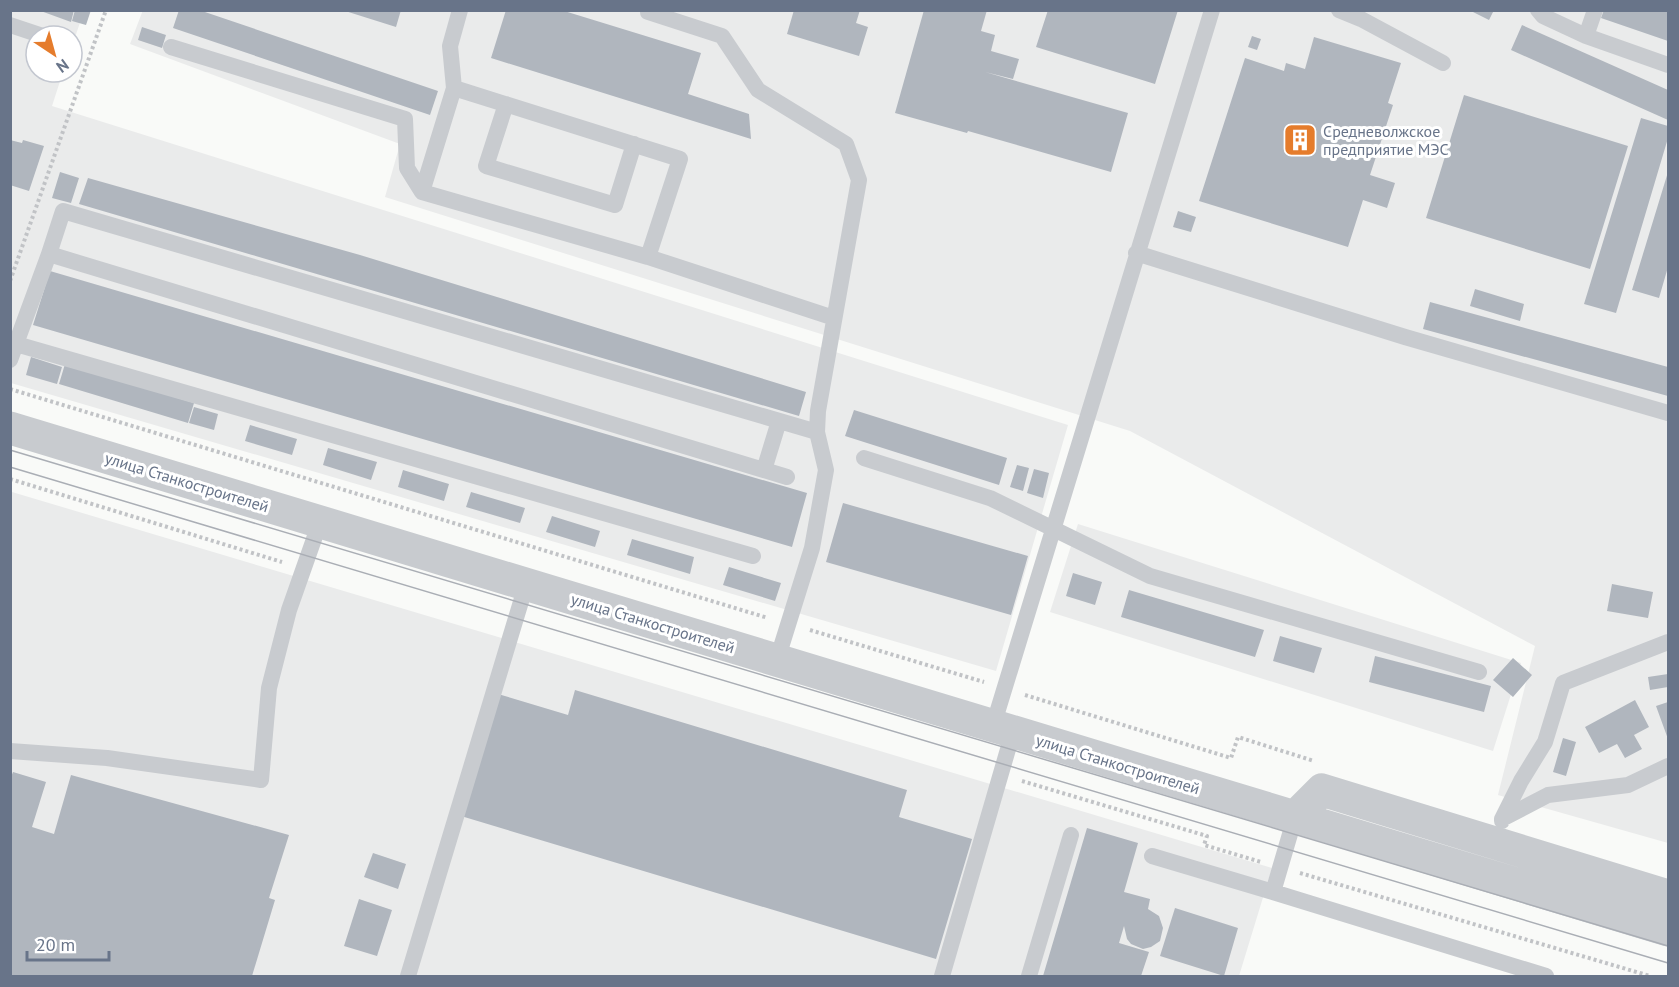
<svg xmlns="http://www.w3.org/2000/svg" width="1679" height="987" font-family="'PT Sans',sans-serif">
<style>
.built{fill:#eaebeb}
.building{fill:#b0b6be}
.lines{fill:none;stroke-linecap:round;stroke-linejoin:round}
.path{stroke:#c1c3c6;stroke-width:4;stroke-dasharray:3 3;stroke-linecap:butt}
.service{stroke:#c8cbcf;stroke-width:16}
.tertiary{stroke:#c8cbcf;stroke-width:33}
.tram{stroke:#aaaeb5;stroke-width:1.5}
.labels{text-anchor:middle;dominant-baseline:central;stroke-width:6;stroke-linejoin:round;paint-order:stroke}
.poi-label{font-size:16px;fill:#687489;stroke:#fff;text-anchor:start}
.street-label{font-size:16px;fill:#687489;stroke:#fff}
</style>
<rect width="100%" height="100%" fill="#f9faf8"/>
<path class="built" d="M 143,10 L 1668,11 L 1668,843 L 1498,795 L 1535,646 L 1130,431 L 385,197 L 400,144 L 130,44 Z
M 10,11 L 84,11 L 72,46 L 72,36 L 36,36 L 36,72 L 63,72 L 52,106 L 1068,425 L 996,671 L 11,383 Z
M 12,492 L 1272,868 L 1239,976 L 11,976 Z
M 1078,524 L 1521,663 L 1493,751 L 1050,612 Z"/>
<path class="building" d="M 38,10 L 74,10 L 71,22 Z
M 75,10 L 91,10 L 86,25 L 72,21 Z
M 179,10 L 199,10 L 438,91 L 430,115 L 173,28 Z
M 342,10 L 401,10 L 396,27 Z
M 506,10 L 561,10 L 701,53 L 688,94 L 749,114 L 751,139 L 491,58 Z
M 794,10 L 860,10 L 856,23 L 868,27 L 859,56 L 787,34 Z
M 924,10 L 987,10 L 981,31 L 995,35 L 991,51 L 1019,59 L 1013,79 L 985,72 L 1128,113 L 1111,172 L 968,131 L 967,133 L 895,113 Z
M 1048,10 L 1178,10 L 1155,84 L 1036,47 Z
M 1469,10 L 1494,10 L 1489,20 Z
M 1604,10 L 1668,10 L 1668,41 L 1601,18 Z
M 1522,25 L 1668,90 L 1668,120 L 1511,50 Z
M 142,27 L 166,35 L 162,48 L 138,40 Z
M 1252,36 L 1261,39 L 1257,50 L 1248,47 Z
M 1314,37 L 1401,63 L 1388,103 L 1393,105 L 1370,175 L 1395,183 L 1387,208 L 1363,200 L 1348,247 L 1199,201 L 1245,58 L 1284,71 L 1286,63 L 1305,69 Z
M 1464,95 L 1628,146 L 1590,269 L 1426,218 Z
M 1641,118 L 1668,126 L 1668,138 L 1616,313 L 1584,304 Z
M 10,140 L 22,143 L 23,140 L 44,146 L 29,191 L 10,185 Z
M 60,172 L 79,178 L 71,203 L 52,198 Z
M 1668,172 L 1668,267 L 1659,298 L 1632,290 Z
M 88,178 L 360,255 L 806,392 L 799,416 L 79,204 Z
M 1178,211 L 1196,217 L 1191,232 L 1173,227 Z
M 50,271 L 807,493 L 792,547 L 33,325 Z
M 1475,289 L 1524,304 L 1520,321 L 1470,306 Z
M 1430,302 L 1668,367 L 1668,396 L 1423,329 Z
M 31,357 L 62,367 L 57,384 L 26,375 Z
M 65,364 L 194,403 L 188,423 L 59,384 Z
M 194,407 L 218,414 L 214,430 L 189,423 Z
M 854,410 L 1007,458 L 999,485 L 845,436 Z
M 250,425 L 297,439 L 292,455 L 245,441 Z
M 328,448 L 377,462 L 371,480 L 323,465 Z
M 1017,465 L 1029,468 L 1023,491 L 1010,487 Z
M 1034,469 L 1049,473 L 1043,498 L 1027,493 Z
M 403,470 L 449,484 L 444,501 L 398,487 Z
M 471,492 L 525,508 L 520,523 L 466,507 Z
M 843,503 L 1028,556 L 1011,615 L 826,562 Z
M 552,516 L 600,531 L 595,547 L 546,532 Z
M 632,539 L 694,557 L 690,574 L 627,555 Z
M 729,567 L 781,583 L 775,601 L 723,585 Z
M 1073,573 L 1102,582 L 1095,605 L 1066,596 Z
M 1612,584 L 1653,592 L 1648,618 L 1607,611 Z
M 1129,590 L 1264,630 L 1255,657 L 1121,617 Z
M 1280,636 L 1322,648 L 1314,673 L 1273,661 Z
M 1375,656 L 1491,686 L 1484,712 L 1369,682 Z
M 1513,658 L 1532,675 L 1513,697 L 1493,680 Z
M 1668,674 L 1668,687 L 1650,690 L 1648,677 Z
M 575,690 L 907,790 L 899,817 L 972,839 L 936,959 L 461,816 L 498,694 L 568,715 Z
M 1635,700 L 1649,727 L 1634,735 L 1642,749 L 1625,758 L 1617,744 L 1599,753 L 1585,727 Z
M 1668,702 L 1668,739 L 1656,706 Z
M 1563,738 L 1576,742 L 1566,776 L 1553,772 Z
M 13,772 L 46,782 L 32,827 L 54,834 L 71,775 L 289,835 L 269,898 L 275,900 L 252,976 L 10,976 L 10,779 Z
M 1087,828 L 1138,843 L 1124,892 L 1150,899 L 1148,909 L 1159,916 L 1163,928 L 1160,941 L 1151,947 L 1143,949 L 1131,944 L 1127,939 L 1124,926 L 1119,943 L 1149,952 L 1141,976 L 1043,976 Z
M 373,853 L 406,864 L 398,889 L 364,877 Z
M 359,899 L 392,910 L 377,956 L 344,946 Z
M 1175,908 L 1238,928 L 1224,976 L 1160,956 Z"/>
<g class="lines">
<path class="path" d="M 10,281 L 106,10
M 10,389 L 768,618
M 10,479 L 282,562
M 810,630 L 984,682
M 1025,695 L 1231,758 L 1238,737 L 1314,761
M 1022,781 L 1207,836 L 1204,845 L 1261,862
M 1300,873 L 1650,976"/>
<path class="service" d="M 460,10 L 450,46 L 454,88 L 422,192 L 648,257 L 834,318
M 648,10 L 648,12 L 722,36 L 758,90 L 846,144 L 859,180 L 818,411 L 817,432 L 826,470 L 812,548 L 777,660
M 1339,10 L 1361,19 L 1443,63
M 1538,10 L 1543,16 L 1586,36 L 1668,65
M 10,25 L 43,36
M 1586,36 L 1595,10
M 171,47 L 405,119 L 407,168 L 422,192
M 454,88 L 680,159 L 648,257
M 506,104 L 486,166 L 615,205 L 634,144
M 1136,253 L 1405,337 L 1668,413
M 49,254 L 63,211 L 817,432
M 16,344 L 753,556
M 10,360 L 49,254 L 787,477
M 864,458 L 990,498 L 1150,576 L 1479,672
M 764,470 L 779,421
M 993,726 L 1212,10
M 10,751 L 107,758 L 261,780 L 269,688 L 289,610 L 320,522
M 1295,817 L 1273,892 L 1546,976
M 1502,819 L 1521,781 L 1545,742 L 1563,683 L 1668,642
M 1502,821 L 1502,819 L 1548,795 L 1628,785 L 1668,766
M 1152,856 L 1273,892
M 408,976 L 526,585
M 942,976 L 1013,732
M 1029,976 L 1071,835"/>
<path class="tertiary" d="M 10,428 L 1668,930
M 1295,817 L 1322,790 L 1668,896"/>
<path class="tram" d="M 10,450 L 1668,946
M 10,467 L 1668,963"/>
</g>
<defs>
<symbol id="building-square" viewBox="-11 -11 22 22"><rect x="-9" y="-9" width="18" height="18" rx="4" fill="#e57c2c" stroke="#fff"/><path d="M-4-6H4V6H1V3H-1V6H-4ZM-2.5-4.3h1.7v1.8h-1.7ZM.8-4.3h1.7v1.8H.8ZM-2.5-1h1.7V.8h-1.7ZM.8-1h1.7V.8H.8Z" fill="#fff"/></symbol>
</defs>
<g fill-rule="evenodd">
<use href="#building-square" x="1281" y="121" width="38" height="38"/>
</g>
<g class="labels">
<g class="poi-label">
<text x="1323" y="131">Средневолжское<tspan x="1323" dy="18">предприятие МЭС</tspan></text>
</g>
<g class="street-label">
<text transform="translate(187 482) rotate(17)">улица Станкостроителей</text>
<text transform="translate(653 623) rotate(17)">улица Станкостроителей</text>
<text transform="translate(1118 764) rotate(17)">улица Станкостроителей</text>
</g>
</g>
<rect width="1679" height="987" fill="none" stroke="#687489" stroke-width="24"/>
<g transform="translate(54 54) rotate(144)"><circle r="28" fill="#ffffff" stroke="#c3c7d0" stroke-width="1.5"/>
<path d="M0-4.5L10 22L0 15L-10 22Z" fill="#e57c2c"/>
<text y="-9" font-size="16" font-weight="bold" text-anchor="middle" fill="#687489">N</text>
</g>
<path d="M27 951v9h82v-9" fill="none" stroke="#687489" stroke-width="3"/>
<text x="36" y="951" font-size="18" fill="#687489" stroke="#ffffff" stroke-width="4.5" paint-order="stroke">20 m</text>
</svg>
